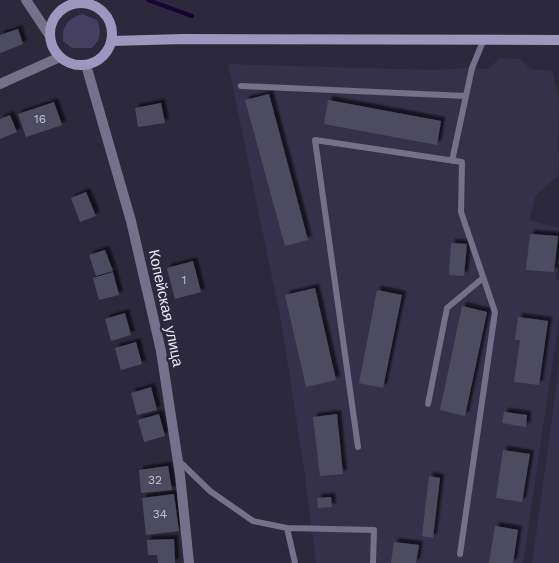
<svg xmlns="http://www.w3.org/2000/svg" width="559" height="563" font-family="'Work Sans',sans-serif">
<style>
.built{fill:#35314a}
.green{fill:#453f61}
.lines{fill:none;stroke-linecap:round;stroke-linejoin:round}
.stream{stroke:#150534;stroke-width:4}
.building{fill:#4e4b5f;filter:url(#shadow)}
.lane{stroke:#75718a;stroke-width:6}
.street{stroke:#75718a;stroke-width:10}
.secondary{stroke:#9d97c0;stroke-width:10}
.labels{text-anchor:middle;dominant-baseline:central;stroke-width:5;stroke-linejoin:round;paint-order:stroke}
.number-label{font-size:12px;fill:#c4c2d0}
.street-label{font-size:15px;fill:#ebe9f6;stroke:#2c293c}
</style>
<defs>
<filter id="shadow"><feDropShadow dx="4" dy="-4" stdDeviation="1" flood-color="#0009"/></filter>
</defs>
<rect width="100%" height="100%" fill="#2c293c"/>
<path class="built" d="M 500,58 L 520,59 L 531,69 L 552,71 L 559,99 L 558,176 L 536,195 L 529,220 L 559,228 L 559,257 L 555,279 L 559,280 L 559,318 L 523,563 L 316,563 L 304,469 L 281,321 L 228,64 L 433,70 L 472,68 L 488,69 Z
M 559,364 L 559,563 L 532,563 L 552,419 Z"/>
<path class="green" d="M 82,14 L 97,20 C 102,32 101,39 92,48 L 72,48 L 63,41 C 62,26 67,19 82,14 Z"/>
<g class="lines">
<path class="stream" d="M 148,0 L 192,16"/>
</g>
<path class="building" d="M 18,29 L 23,44 L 0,53 L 0,35 Z
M 269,94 L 308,240 L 285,246 L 245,100 Z
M 328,100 L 441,121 L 437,145 L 324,124 Z
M 54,102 L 62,125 L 26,137 L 18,114 Z
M 161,103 L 165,123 L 138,127 L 135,108 Z
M 10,115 L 17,132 L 0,139 L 0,119 Z
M 86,192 L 96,216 L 80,222 L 71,198 Z
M 530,234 L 558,236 L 554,272 L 526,270 Z
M 451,243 L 467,244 L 464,276 L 449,275 Z
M 105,250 L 113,271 L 96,276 L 89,255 Z
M 193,261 L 201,292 L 175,299 L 167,268 Z
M 113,272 L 119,295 L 99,300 L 93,278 Z
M 315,288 L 336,380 L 306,387 L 285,295 Z
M 377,290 L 402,295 L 383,388 L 359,383 Z
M 462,306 L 487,312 L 465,416 L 440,410 Z
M 125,313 L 131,335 L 111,341 L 105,319 Z
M 518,317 L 548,321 L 539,385 L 514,382 L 520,340 L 515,340 Z
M 136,342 L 142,364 L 121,370 L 115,348 Z
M 151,387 L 157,410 L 137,415 L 131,393 Z
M 504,412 L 527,415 L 526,427 L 502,423 Z
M 159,414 L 165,436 L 144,442 L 138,420 Z
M 337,414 L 343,474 L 320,476 L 313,417 Z
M 503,450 L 530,454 L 522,502 L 496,498 Z
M 168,466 L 172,490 L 141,493 L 139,470 Z
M 429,476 L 440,478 L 433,538 L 422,536 Z
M 174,494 L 179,531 L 146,535 L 142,498 Z
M 331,497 L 332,507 L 318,508 L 317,498 Z
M 495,526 L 518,530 L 513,563 L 489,563 Z
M 174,539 L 175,563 L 158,563 L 157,555 L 148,555 L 147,540 Z
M 394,542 L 419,545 L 416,563 L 391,563 Z"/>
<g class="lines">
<path class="lane" d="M 241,86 L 466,96
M 452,161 L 472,68 L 484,39
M 428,404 L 447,308 L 483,278
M 358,447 L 315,140 L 462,162 L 461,212 L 495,312 L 460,554
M 178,460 L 210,491 L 253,521 L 287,528 L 374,530 L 373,563
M 287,528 L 295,563"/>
<path class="street" d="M 26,0 L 50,36
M 86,65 L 131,221 L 161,351 L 180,475 L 189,563
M 0,84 L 60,57"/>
<path class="secondary" d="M50 34a31 31 0 1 1 62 0a31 31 0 1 1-62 0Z
M 112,41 L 183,39 L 559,40"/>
</g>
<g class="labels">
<g class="number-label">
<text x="40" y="119">16</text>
<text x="184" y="280">1</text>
<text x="155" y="480">32</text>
<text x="160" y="514">34</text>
</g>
<g class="street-label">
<text transform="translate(166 308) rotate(78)">Копейская улица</text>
</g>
</g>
</svg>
